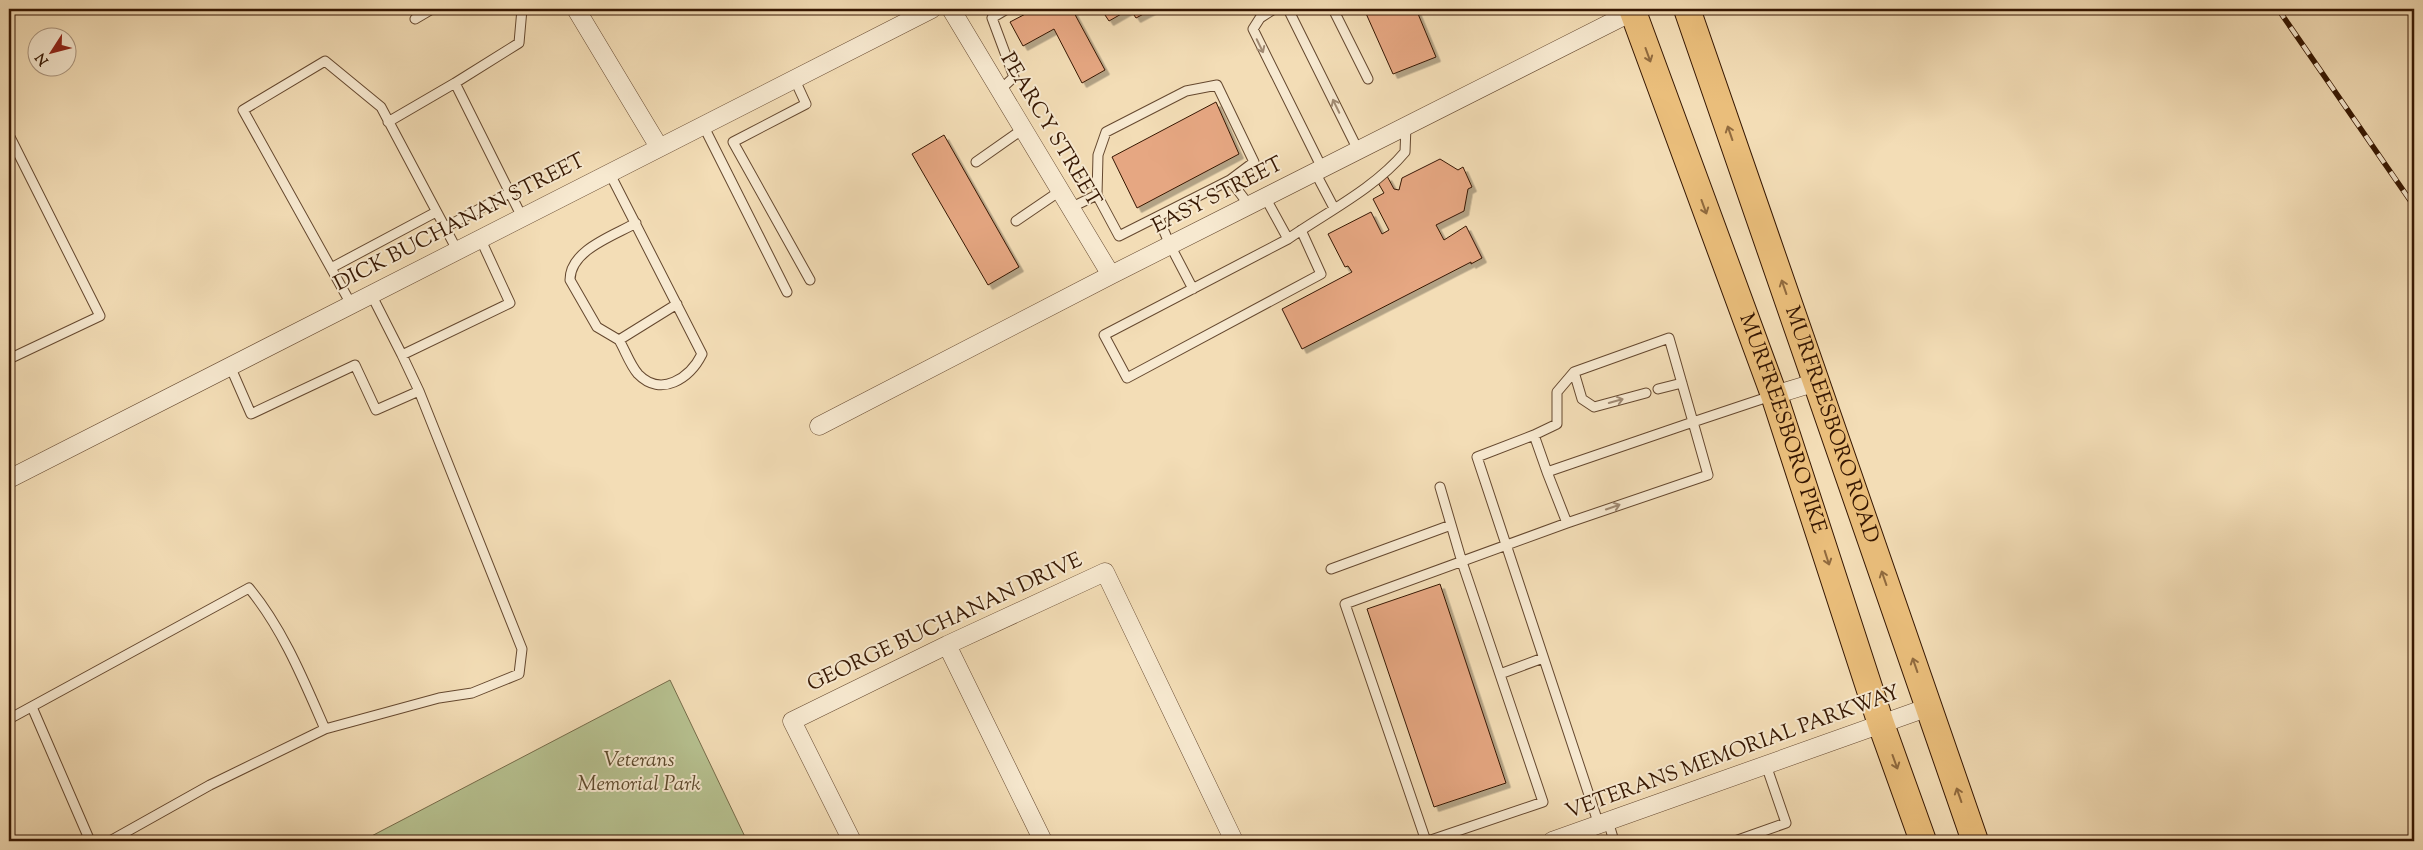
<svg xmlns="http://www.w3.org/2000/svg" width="2423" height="850" font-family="'Sorts Mill Goudy',serif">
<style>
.green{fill:#b7c291;stroke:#766c4a}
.building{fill:#e6a782;stroke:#361702;filter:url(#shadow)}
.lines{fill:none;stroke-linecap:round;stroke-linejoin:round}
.lane-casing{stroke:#65482f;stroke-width:11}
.street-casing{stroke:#65482f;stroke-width:19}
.primary-casing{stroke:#361702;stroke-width:28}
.lane{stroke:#f7e9d0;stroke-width:9}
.street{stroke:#f7e9d0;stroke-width:18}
.primary{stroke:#eabe7b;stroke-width:26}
.rail-casing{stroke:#361702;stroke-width:5.5}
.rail{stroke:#f7e9d0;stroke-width:4;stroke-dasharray:11;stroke-linecap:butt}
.oneway{stroke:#a08a73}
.oneway2{stroke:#906a3e}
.labels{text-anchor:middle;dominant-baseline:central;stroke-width:4;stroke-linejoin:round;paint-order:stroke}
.street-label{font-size:21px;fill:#361702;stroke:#f7e9d0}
.park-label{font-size:21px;font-style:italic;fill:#5d4a2d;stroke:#f7e9d0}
</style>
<defs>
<filter id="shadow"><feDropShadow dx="4.5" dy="4.5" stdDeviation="0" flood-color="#0004"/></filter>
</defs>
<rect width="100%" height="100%" fill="#f3ddb6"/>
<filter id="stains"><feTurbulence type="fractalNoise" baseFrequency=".004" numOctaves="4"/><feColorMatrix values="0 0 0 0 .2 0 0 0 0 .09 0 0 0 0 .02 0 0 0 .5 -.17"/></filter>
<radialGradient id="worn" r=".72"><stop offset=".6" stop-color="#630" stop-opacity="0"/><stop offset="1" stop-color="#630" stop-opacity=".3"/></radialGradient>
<path class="green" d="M 670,680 L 747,841 L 362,841 Z"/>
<path class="building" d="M 1035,9 L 1072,9 L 1105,70 L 1082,83 L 1054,29 L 1023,46 L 1010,22 Z
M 1101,9 L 1153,9 L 1136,18 L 1130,9 L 1109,21 Z
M 1364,9 L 1416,9 L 1436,57 L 1393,74 Z
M 1216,102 L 1239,154 L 1137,208 L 1112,157 Z
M 944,135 L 1019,267 L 988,285 L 912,154 Z
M 1440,159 L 1458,170 L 1463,167 L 1472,187 L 1468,189 L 1464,211 L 1436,225 L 1444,240 L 1466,226 L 1482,258 L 1471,264 L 1471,262 L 1302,349 L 1282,309 L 1352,272 L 1348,266 L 1345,267 L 1328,234 L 1371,212 L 1382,234 L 1389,230 L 1373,199 L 1384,193 L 1377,181 L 1387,176 L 1394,189 L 1399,190 L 1402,178 Z
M 1440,584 L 1506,783 L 1434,807 L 1367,609 Z"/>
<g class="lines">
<defs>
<path id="lane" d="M 522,9 L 519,43 L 455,83 L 522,217
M 1274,9 L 1260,18 L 1253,29 L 1322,168
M 1288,9 L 1358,150
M 1333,9 L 1368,79
M 415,19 L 432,9
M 794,78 L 806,104 L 733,142 L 810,280
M 1000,90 L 1014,77 L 992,18 L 1007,9
M 388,122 L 455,83
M 703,125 L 787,292
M 9,135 L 100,316 L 9,359
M 976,162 L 1023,129
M 609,172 L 702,354 C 690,378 661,398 638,374 C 630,365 625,350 619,340 L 677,304
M 1315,172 L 1334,208
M 1230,180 L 1249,205
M 1265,197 L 1288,239
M 1070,208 L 1097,195 L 1119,236 L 1230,180 L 1254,162 L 1217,85 L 1186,91 L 1106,132 L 1098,155 L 1097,195
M 1158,217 L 1170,245 L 1193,289
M 1016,221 L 1060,191
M 444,228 L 511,192
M 1301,230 L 1321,274 L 1127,378 L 1104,335 L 1288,239 C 1327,212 1374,189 1405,152 L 1406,126
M 331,268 L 436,212
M 371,294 L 402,355 L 510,303 L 480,238
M 351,304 L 243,110 L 325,61 L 381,107 L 457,250
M 619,340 L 597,327 L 570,280 C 570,250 613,236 636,223
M 230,366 L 251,414 L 355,365 L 376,410 L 419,391 L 402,355
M 1574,372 L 1582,399 L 1594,407 L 1646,393
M 1658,389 L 1682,383
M 1534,435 L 1477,457 L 1599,825
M 1547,472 L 1534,435 L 1557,424 L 1557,392 L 1574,372 L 1669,338 L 1693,422 L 1771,396
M 1331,569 L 1451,525
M 1500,674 L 1543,658
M 32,707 L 90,841
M 9,719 L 249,588 C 283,629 304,681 325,729 L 210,785 L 110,841
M 325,729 L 439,698 L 472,693 L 519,674 L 522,649 L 419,391
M 1608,821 L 1614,841
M 1426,841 L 1345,604 L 1567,523 L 1708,475 L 1693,422 L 1547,472 L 1567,523
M 1428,841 L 1543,802 L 1462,562 L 1440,487
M 1735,841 L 1786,823 L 1766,765"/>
<path id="street" d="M 576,9 L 659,147
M 951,9 L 1111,275
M 1774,395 L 1817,382
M 819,426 L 1111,275 L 1638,9
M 9,479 L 932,9
M 947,645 L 1043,841
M 852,841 L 792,721 L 947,645 L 1105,572 L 1234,841
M 1552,841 L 1929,707"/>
<g id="primary">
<path id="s1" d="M 1632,9 L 1774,395 L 1881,724 L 1923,841"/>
<path id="s2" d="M 1687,9 L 1975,841"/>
</g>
</defs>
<use href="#lane" class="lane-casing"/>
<use href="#street" class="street-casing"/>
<use href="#primary" class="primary-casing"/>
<use href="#lane" class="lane"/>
<use href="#street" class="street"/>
<use href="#primary" class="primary"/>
<defs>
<path id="rail" d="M 2278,9 L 2414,206"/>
</defs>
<use href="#rail" class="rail-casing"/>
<use href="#rail" class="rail"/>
</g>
<defs><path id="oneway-shaft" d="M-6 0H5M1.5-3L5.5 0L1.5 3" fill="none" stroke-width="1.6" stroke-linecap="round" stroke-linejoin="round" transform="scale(1.25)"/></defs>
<g class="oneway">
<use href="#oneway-shaft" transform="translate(1260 46) rotate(64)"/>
<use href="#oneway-shaft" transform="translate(1336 106) rotate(-116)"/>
<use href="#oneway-shaft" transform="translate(1616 401) rotate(-16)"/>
<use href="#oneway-shaft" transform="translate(1613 507) rotate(-19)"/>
</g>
<g class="oneway2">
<use href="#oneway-shaft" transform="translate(1648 55) rotate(70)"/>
<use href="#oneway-shaft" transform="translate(1730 133) rotate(-109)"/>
<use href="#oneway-shaft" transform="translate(1704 207) rotate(70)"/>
<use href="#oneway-shaft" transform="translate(1784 287) rotate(-109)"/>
<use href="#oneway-shaft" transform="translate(1827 558) rotate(72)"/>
<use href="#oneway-shaft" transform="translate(1884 578) rotate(-109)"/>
<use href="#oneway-shaft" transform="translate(1915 665) rotate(-109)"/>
<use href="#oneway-shaft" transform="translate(1895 762) rotate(70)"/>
<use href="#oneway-shaft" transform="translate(1959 795) rotate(-109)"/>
</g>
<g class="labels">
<g class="street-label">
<text transform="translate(1050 130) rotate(59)">PEARCY STREET</text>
<text transform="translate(1218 196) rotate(-27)">EASY STREET</text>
<text transform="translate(460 223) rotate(-27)">DICK BUCHANAN STREET</text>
<text stroke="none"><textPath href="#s1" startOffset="441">MURFREESBORO PIKE</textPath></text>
<text stroke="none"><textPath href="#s2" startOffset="440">MURFREESBORO ROAD</textPath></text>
<text transform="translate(945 623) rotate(-25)">GEORGE BUCHANAN DRIVE</text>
<text transform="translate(1733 753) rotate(-20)">VETERANS MEMORIAL PARKWAY</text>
</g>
<g class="park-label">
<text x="639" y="761">Veterans<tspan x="639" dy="24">Memorial Park</tspan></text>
</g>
</g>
<rect width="2423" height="850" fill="none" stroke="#f3ddb6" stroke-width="30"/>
<rect x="10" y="10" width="2403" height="830" fill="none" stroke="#361702" stroke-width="2.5"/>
<rect x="15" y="15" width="2393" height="820" fill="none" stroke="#361702"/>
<g transform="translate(52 52) rotate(234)"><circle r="24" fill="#f7e9d0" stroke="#aa957e"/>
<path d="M0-4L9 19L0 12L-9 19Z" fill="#8f2418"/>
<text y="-8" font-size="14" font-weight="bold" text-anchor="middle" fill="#361702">N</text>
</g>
<rect width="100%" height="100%" filter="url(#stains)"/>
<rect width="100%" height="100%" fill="url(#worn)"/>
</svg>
